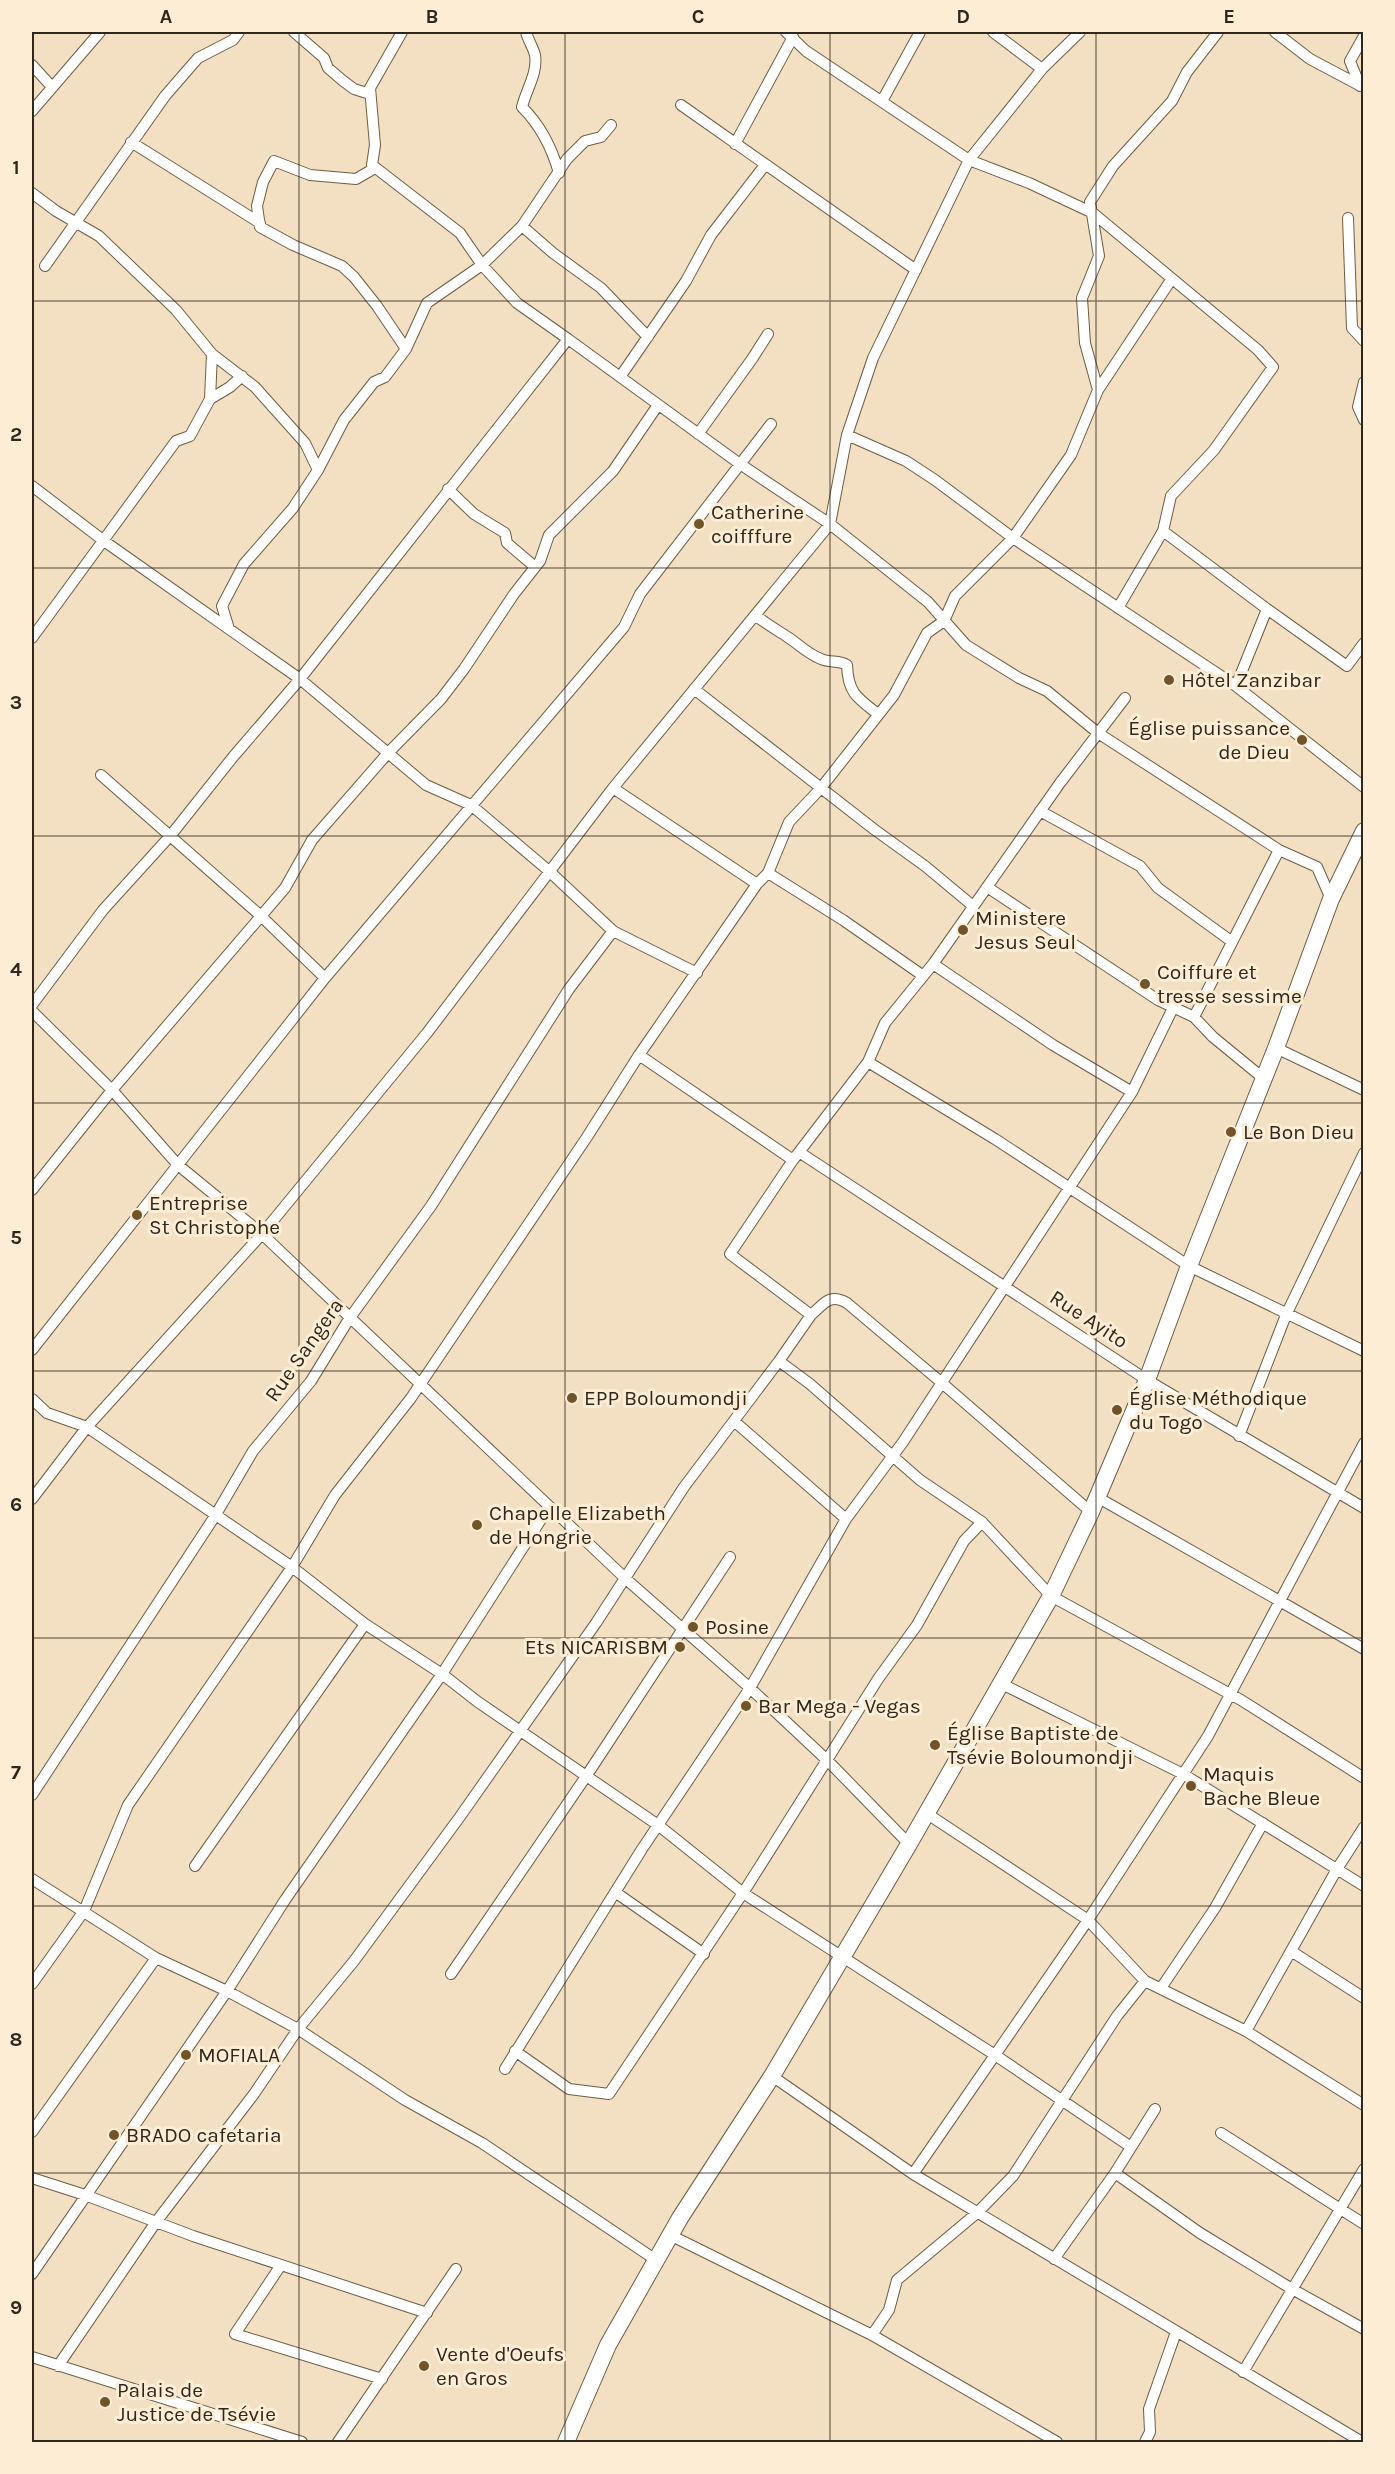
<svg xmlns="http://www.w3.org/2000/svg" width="1395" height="2474" font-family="Karla,sans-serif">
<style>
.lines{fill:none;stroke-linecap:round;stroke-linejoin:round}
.street-casing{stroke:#6e5d42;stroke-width:12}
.secondary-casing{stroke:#6e5d42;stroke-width:18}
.street{stroke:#fff;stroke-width:10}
.secondary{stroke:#fff;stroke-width:16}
.grid{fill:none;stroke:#2f271c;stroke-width:1.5;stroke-opacity:0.55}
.poi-dot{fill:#715528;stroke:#fdedd5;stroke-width:2}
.labels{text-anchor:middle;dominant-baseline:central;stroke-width:6;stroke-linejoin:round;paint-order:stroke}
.poi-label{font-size:21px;fill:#2f271c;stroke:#fdedd5;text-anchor:start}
.street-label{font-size:21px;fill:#2f271c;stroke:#fdedd5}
.neatline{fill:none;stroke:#2f271c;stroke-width:2}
.grid-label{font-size:20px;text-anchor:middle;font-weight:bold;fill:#2f271c}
</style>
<rect width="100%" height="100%" fill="#f3dfc1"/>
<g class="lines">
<defs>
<path id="street" d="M 294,32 L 324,58 L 328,68 L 342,80 L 354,89 L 370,94
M 402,32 L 370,88 L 375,145 L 372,165 L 460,233 L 482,265 L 517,303 L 568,339
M 526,32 C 528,40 533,47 535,55 C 538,73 526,90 522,107 C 540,125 552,148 559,173
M 786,32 L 806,51 L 969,160 L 1029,183 L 1093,213 L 1258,350 L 1273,367 L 1214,450 L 1171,496 L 1163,531 L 1267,609 L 1236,686
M 993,32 L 1042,69
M 1275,32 L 1310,59 L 1359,85
M 32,65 L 52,87
M 1360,86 L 1350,61 L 1364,36
M 882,101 L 920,32
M 681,105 L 916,270
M 32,111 L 100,32
M 131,142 L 260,223
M 735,144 L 793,37
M 375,168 L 356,179 L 310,175 L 274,161 L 263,182 L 257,206 L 260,227 L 293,245 L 342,266 L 354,277 L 377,306 L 406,349
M 32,193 L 56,211 L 99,236 L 176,310 L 212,354 L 255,387 L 305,443 L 318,470
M 1348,218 L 1352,328 L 1364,341
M 522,226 L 553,253 L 601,288 L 648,337
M 45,266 L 165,96 L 198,58 L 233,40 L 239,32
M 620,377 L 686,281 L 711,235 L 765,165
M 1364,382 L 1358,407 L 1364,420
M 1098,390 L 1085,343 L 1082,298 L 1099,256 L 1090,202 L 1113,166 L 1172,101 L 1187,72 L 1218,32
M 210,399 L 212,354
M 698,434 L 752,359 L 768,334
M 847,435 L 906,461 L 935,480 L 1013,538 L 1236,686 L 1364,787
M 32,486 L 104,541 L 300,679 L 426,785 L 471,805 L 549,871 L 613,931 L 697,973
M 448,489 L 474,514 L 505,533 L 507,543 L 534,566
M 1118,608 L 1163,531
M 1267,609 L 1347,666 L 1364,643
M 755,615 C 765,623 775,629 786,636 C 799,644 806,653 821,659 C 830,663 839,660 847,665 C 848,693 857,698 878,714
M 229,629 L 222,606 L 244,564 L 293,508 L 318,470 L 344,420 L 374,382 L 385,377 L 406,349 L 427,303 L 482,265 L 522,226 L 567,159 L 585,141 L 601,137 L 611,125
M 32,638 L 176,441 L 190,436 L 210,399 L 230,387 L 242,376
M 694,689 L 875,830 L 925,866 L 973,906
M 101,775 L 262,917 L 325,978
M 1040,811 L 1140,866 L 1158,888 L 1231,941
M 768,873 L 843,920 L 922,975
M 757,884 L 768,873 L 789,822 L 821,788 L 894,695 L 927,633 L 944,621 L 955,596 L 1013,538 L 1071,455 L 1098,390 L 1171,280
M 987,887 L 1158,1000 L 1194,1017 L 1213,1037 L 1263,1078
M 933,964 L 1053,1045 L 1132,1092
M 32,1005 L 103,910 L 171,835 L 233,757 L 300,679 L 568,339 L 740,464 L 830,524 L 928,602 L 966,645 L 1019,678 L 1047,691 L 1098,733 L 1279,850 L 1317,867 L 1331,899
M 32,1011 L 112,1090 L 178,1165 L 262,1234 L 626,1579 L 750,1688 L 828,1761 L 909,1844
M 1194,1017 L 1279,850
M 1276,1048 L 1364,1090
M 639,1055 L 793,1160
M 868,1062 L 995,1139 L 1189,1266 L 1364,1351
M 799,1152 L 1147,1380 L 1364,1508
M 32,1190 L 112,1090 L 285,888 L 312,840 L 388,753 L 441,699 L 464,669 L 514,594 L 540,561 L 549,535 L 613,471 L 658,405
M 811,1315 C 824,1304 829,1293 847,1303 L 942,1383 L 1091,1512
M 32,1350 L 325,978 L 624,627 L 640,594 L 771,424
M 779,1361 L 810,1384 L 920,1480 L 982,1522 L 1051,1596 L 1241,1700 L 1364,1778
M 32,1399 L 47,1413 L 87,1427 L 292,1567 L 365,1624 L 442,1674 L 478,1702 L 658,1825 L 743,1893 L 878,1679 L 917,1625 L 964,1541 L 982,1522
M 734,1421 L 846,1519
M 1239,1436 L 1286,1315 L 1364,1153
M 1097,1497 L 1364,1649
M 32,1499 L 87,1427 L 262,1234 L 427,1033 L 613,788 L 830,524 L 847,435 L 873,358 L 969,160 L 1042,69 L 1080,32
M 1000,1683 L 1183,1774 L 1364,1886
M 32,1795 L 215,1516 L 253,1451 L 311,1381 L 349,1319 L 431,1206 L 569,989 L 613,931
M 926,1813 L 1088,1920 L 1145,1981 L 1246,2031 L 1364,2105
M 195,1866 L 365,1624
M 32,1879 L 156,1958 L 227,1991 L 298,2029 L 405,2100 L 482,2143 L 656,2260
M 615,1892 L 704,1954
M 1291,1951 L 1364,1998
M 451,1974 L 587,1775 L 730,1557
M 32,1984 L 84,1911 L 128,1805 L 292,1567 L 335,1495 L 411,1398 L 587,1137 L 639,1055 L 757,884 L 613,788
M 1161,1988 L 1215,1908 L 1263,1823
M 1246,2031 L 1337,1869 L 1364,1827
M 515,2051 L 569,2089 L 609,2094 L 743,1893 L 995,2055 L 1131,2147
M 505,2069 L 642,1849 L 750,1688 L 846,1519 L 903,1442 L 1132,1092 L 1173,1008
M 772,2076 L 913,2174
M 32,2132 L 156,1958
M 1221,2133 L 1364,2224
M 1115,2173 L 1200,2233 L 1292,2289 L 1364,2329
M 32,2178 L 85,2195 L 193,2236 L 427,2313
M 670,2235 L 872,2335 L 1057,2442
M 1054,2259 L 1115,2173 L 1155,2109
M 281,2265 L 235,2334 L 382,2379
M 32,2274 L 227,1991 L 285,1900 L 442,1674 L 549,1507
M 872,2335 L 889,2310 L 897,2280 L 977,2213 L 1013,2176 L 1117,2016 L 1145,1981
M 32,2357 L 302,2442
M 58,2366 L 156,2222 L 254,2094 L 298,2029 L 354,1961 L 459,1818 L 596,1623 L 684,1487 L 779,1361 L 811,1315 L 730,1254 L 793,1160 L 868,1062 L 885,1023 L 933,964 L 1060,783 L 1125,698
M 1243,2372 L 1364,2169
M 338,2442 L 456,2269
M 1145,2442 L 1150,2432 L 1149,2409 L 1176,2332
M 1362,2442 L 913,2174 L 1088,1920 L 1208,1736 L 1364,1443"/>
<path id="secondary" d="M 566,2442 L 608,2345 L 680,2218 L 772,2076 L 909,1844 L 1051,1596 L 1091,1512 L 1147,1380 L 1189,1266 L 1276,1048 L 1331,899 L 1364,831"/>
</defs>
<use href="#street" class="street-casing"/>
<use href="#secondary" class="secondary-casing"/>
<use href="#street" class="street"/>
<use href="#secondary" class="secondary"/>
</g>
<path class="grid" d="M 299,32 L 299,2442M 565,32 L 565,2442M 830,32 L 830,2442M 1096,32 L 1096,2442M 32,301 L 1364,301M 32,568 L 1364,568M 32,836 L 1364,836M 32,1103 L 1364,1103M 32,1371 L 1364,1371M 32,1638 L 1364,1638M 32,1906 L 1364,1906M 32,2173 L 1364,2173"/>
<g class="poi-dot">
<circle cx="699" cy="524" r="6"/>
<circle cx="1169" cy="680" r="6"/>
<circle cx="1302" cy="740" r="6"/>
<circle cx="963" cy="930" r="6"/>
<circle cx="1145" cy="984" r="6"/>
<circle cx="1231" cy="1132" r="6"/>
<circle cx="137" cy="1215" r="6"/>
<circle cx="572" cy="1398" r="6"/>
<circle cx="1117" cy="1410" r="6"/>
<circle cx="477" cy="1525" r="6"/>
<circle cx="693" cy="1627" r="6"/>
<circle cx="680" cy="1647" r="6"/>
<circle cx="746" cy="1706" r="6"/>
<circle cx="935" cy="1745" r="6"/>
<circle cx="1191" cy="1786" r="6"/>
<circle cx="186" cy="2055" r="6"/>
<circle cx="114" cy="2135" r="6"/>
<circle cx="424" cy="2366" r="6"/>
<circle cx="105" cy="2402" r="6"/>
</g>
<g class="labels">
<g class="poi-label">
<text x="711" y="512">Catherine<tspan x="711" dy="24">coifffure</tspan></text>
<text x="1181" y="680">Hôtel Zanzibar</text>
<text x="1290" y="728" text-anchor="end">Église puissance<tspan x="1290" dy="24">de Dieu</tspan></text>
<text x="975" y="918">Ministere<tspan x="975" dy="24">Jesus Seul</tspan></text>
<text x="1157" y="972">Coiffure et<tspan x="1157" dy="24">tresse sessime</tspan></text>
<text x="1243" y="1132">Le Bon Dieu</text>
<text x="149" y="1203">Entreprise<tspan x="149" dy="24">St Christophe</tspan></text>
<text x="584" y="1398">EPP Boloumondji</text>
<text x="1129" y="1398">Église Méthodique<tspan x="1129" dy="24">du Togo</tspan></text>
<text x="489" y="1513">Chapelle Elizabeth<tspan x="489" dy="24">de Hongrie</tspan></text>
<text x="705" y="1627">Posine</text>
<text x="668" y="1647" text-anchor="end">Ets NICARISBM</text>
<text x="758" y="1706">Bar Mega - Vegas</text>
<text x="947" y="1733">Église Baptiste de<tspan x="947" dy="24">Tsévie Boloumondji</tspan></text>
<text x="1203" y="1774">Maquis<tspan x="1203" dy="24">Bache Bleue</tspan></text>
<text x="198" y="2055">MOFIALA</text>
<text x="126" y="2135">BRADO cafetaria</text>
<text x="436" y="2354">Vente d'Oeufs<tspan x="436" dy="24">en Gros</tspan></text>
<text x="117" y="2390">Palais de<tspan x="117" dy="24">Justice de Tsévie</tspan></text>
</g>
<g class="street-label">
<text transform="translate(1089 1319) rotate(33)">Rue Ayito</text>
<text transform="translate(304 1350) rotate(-55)">Rue Sangera</text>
</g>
</g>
<rect width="1395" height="2474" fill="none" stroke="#fdedd5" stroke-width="66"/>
<rect x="33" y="33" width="1329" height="2408" class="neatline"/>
<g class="grid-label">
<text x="166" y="23">A</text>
<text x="432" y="23">B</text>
<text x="698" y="23">C</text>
<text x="963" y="23">D</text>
<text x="1229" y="23">E</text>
<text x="16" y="174">1</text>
<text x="16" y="441">2</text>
<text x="16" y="709">3</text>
<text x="16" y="976">4</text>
<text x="16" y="1244">5</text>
<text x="16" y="1511">6</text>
<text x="16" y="1779">7</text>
<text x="16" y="2046">8</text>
<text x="16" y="2314">9</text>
</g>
</svg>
